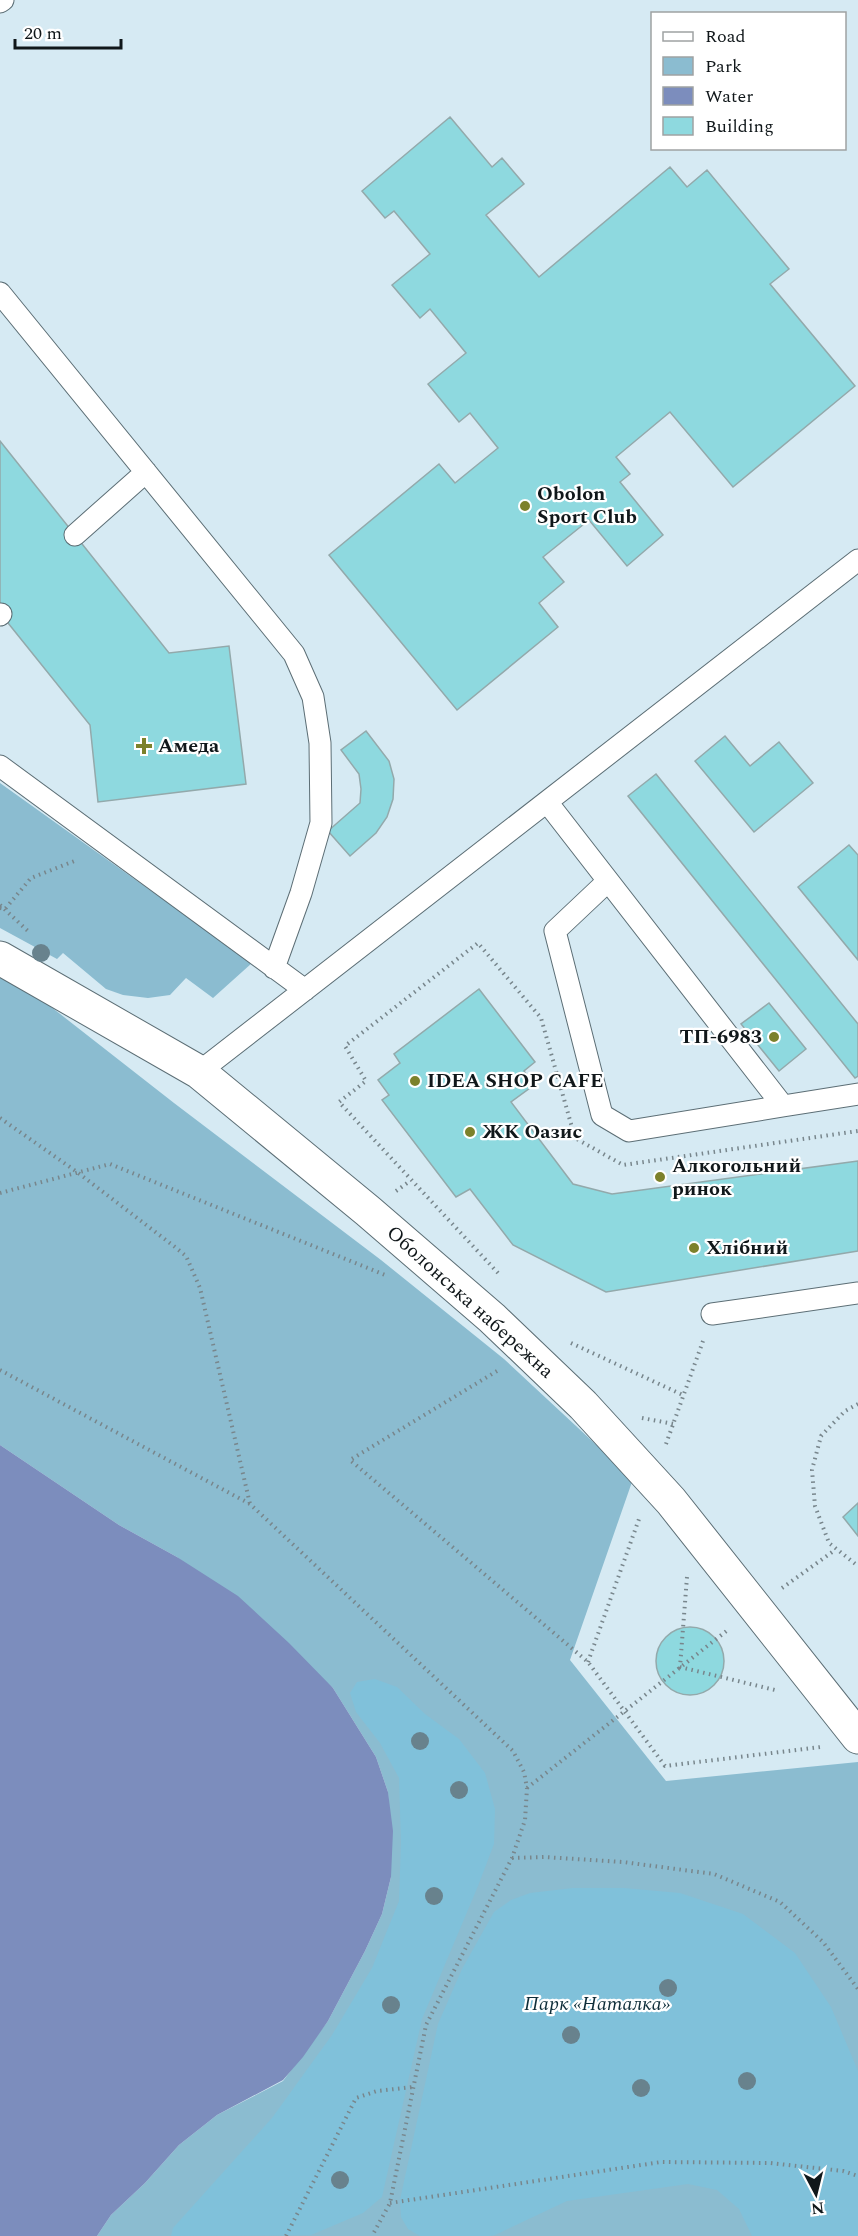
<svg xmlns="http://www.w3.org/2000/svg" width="858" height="2236" font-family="Spectral,serif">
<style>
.green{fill:#8bbcd0}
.forest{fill:#80c1da}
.water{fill:#7c8dbd}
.building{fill:#8ed9df;stroke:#93a9ab;stroke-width:1.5}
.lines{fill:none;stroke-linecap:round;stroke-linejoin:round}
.lane-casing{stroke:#5c6e75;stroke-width:23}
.street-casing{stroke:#5c6e75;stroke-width:35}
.path{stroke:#78868c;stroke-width:4;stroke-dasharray:1.5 4.5;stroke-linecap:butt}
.lane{stroke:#fff;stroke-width:21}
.street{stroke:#fff;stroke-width:33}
.tree{fill:#68828d}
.poi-dot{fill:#7c812b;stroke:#fff;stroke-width:2}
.labels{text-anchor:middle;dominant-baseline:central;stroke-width:4.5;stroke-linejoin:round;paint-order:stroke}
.poi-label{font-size:20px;font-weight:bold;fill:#10171a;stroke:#fff;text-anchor:start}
.street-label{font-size:20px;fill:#10171a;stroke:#fff}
.park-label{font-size:20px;font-style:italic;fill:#0e2d39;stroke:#fff}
</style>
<rect width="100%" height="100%" fill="#d6eaf3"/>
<path class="green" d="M 0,783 L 252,963 L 213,998 L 186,978 L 170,995 L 148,998 L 123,995 L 106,989 L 63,953 L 57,959 L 0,928 Z
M 0,967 L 174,1103 L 381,1260 L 504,1359 L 633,1479 L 570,1660 L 666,1781 L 858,1762 L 858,2236 L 97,2236 L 111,2215 L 145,2183 L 179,2145 L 217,2115 L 283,2081 L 328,2021 L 365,1951 L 382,1914 L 391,1877 L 388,1792 L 376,1757 L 333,1688 L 177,1557 L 119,1525 L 0,1445 Z"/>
<path class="forest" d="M 375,1679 L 397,1687 L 425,1714 L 459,1739 L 485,1773 L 495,1809 L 494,1844 L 478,1886 L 422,2019 L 382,2197 L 363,2213 L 311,2235 L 171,2236 L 173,2228 L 272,2118 L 332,2035 L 372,1968 L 399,1901 L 401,1842 L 399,1778 L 380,1743 L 356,1712 L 350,1693 L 357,1682 Z
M 573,1888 L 624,1888 L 680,1893 L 743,1914 L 795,1953 L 831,2007 L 858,2071 L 858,2236 L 752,2236 L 739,2209 L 717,2190 L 688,2184 L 567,2201 L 495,2235 L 489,2236 L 420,2236 L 408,2229 L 401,2217 L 400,2200 L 438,2024 L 462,1969 L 494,1912 L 511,1900 L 530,1893 Z"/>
<path class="water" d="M 0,1445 L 119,1525 L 177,1557 L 238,1596 L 289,1643 L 333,1688 L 376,1757 L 388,1792 L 393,1831 L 391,1877 L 382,1914 L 365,1951 L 328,2021 L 303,2057 L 283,2080 L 217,2115 L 179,2145 L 145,2183 L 111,2215 L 97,2236 L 0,2236 Z"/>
<path class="building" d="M 450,117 L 492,167 L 502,158 L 524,184 L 486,215 L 539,277 L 670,167 L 687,187 L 707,170 L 789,269 L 770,284 L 855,386 L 733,487 L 670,412 L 616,457 L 630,474 L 620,482 L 663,535 L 627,566 L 589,520 L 543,557 L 564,582 L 539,603 L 558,627 L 457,710 L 329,555 L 439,464 L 455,483 L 498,448 L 470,413 L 459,422 L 428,384 L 466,353 L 430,309 L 420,318 L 392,285 L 430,254 L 394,211 L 385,218 L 362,191 Z
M 0,441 L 169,653 L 229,646 L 246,784 L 98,802 L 90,725 L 0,613 Z
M 366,731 L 389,761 L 394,779 L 393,799 L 387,817 L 376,833 L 350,856 L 328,831 L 360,803 L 361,789 L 359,774 L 341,750 Z
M 725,736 L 750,766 L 779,742 L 813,783 L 754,832 L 695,761 Z
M 656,774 L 858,1024 L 858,1076 L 855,1078 L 628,796 Z
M 849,845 L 858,855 L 858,960 L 798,887 Z
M 479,989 L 535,1062 L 524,1071 L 534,1085 L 511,1102 L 573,1184 L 612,1194 L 858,1161 L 858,1251 L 606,1292 L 513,1245 L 470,1189 L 456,1197 L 382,1100 L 389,1095 L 378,1080 L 400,1063 L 394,1054 Z
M 769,1003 L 806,1049 L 779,1071 L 741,1024 Z
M 858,1503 L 858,1536 L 843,1517 Z
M656 1661a34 34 0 1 1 68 0a34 34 0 1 1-68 0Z"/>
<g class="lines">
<defs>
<path id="lane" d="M 0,2 L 3,0
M 0,293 L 294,654 L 313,697 L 320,743 L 321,823 L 301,893 L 274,968
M 75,535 L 146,472
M 0,615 L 1,614
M 0,766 L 305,990
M 547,802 L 783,1106 L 629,1131 L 602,1115 L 555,931 L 608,881
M 199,1072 L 858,560
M 783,1106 L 858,1094
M 712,1314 L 858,1293"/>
<path id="street" d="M 0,958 L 199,1072 L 368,1211 L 492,1318 L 583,1405 L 671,1501 L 858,1737"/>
</defs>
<use href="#lane" class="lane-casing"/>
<use href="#street" class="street-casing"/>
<path class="path" d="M 0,905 L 30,933
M 0,908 L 5,909 L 31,878 L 77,860
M 0,1118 L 77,1172 L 175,1247 L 186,1256 L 200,1288 L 250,1504
M 396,1191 L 410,1181
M 0,1193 L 110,1164 L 385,1275
M 498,1273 L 339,1102 L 366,1081 L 345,1046 L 478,943 L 541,1018 L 575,1138 L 623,1165 L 858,1131
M 571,1343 L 685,1396
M 0,1370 L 250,1504 L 513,1751 L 524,1772 L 527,1788 L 525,1820 L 512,1858 L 426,2025 L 390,2203 L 372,2236
M 497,1371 L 350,1460 L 588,1662 L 665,1766 L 821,1747
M 858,1404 L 845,1411 L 821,1436 L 812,1470 L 815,1506 L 829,1543 L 858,1566
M 642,1418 L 674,1424
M 666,1444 L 703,1341
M 687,1577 L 680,1667 L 775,1690
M 782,1588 L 835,1550
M 588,1662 L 639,1519
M 527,1788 L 729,1629
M 512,1858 L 544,1857 L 623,1862 L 714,1874 L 780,1902 L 823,1942 L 858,1989
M 390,2203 L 661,2162 L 770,2163 L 843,2171 L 858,2176
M 286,2236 L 356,2098 L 377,2091 L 413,2087"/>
<use href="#lane" class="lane"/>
<use href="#street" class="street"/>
</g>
<g class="tree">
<circle cx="41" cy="953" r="9"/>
<circle cx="420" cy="1741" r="9"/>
<circle cx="459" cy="1790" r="9"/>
<circle cx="434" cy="1896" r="9"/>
<circle cx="668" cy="1988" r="9"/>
<circle cx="391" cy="2005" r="9"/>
<circle cx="571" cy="2035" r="9"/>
<circle cx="747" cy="2081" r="9"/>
<circle cx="641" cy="2088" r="9"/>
<circle cx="340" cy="2180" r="9"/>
</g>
<g class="poi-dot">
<circle cx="525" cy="506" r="6"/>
<path d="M141 737h6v6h6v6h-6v6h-6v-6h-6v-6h6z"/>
<circle cx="774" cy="1037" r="6"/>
<circle cx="415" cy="1081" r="6"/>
<circle cx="470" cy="1132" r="6"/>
<circle cx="660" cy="1177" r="6"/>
<circle cx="694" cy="1248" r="6"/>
</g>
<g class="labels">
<g class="poi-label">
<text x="537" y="494">Obolon<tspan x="537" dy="23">Sport Club</tspan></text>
<text x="158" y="746">Амеда</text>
<text x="762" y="1037" text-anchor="end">ТП-6983</text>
<text x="427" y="1081">IDEA SHOP CAFE</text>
<text x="482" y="1132">ЖК Оазис</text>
<text x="672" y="1166">Алкогольний<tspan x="672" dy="23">ринок</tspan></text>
<text x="706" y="1248">Хлібний</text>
</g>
<g class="street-label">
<text transform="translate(470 1302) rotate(42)">Оболонська набережна</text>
</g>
<g class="park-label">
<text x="597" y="2004">Парк «Наталка»</text>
</g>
</g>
<rect x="651" y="12" width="195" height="138" fill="#ffffff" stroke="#9fa2a3" stroke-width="1.5"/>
<rect x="663" y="32" width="30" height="9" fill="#ffffff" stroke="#9fa2a3" stroke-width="1.5"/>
<text x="705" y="42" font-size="18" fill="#10171a">Road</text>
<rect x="663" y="57" width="30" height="18" fill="#8bbcd0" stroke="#9fa2a3" stroke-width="1.5"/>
<text x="705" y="72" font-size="18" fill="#10171a">Park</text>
<rect x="663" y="87" width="30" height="18" fill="#7c8dbd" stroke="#9fa2a3" stroke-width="1.5"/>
<text x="705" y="102" font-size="18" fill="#10171a">Water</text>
<rect x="663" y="117" width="30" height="18" fill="#8ed9df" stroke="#9fa2a3" stroke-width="1.5"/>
<text x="705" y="132" font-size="18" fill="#10171a">Building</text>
<g transform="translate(816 2194) rotate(173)" stroke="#ffffff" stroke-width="4.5" paint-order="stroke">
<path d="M0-4.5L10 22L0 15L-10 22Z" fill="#10171a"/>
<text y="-9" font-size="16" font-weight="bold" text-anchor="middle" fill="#10171a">N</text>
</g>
<path d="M15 39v9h106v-9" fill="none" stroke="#10171a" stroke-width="3"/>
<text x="24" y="39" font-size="18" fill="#10171a" stroke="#ffffff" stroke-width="4.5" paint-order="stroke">20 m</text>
</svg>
